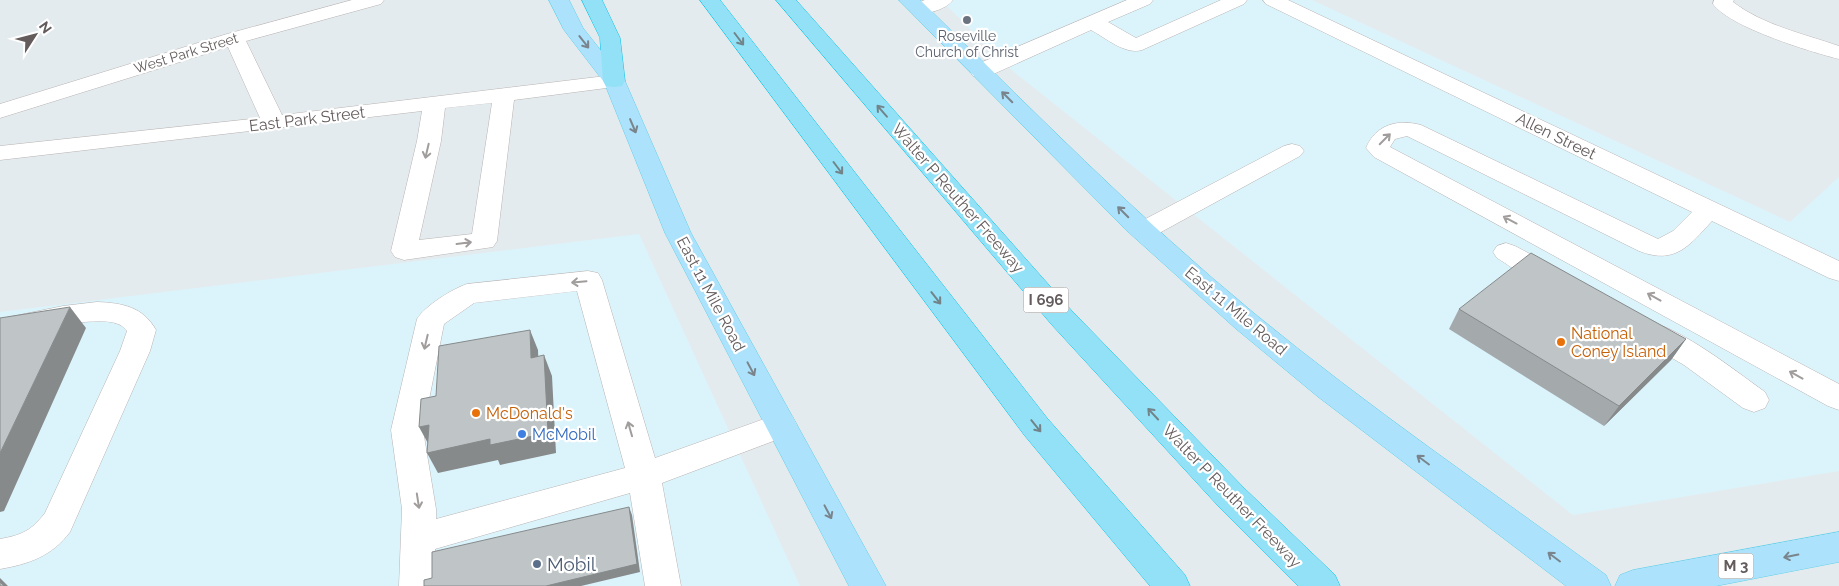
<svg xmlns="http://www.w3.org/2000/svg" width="1839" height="586" font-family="Raleway,sans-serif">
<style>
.commercial{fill:#dbf4fc}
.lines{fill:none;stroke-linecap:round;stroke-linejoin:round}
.minor-casing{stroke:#b9b3b2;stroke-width:1}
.major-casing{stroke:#61cfea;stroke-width:1}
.highway-casing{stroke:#0cc2e7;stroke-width:1}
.minor{fill:#fff;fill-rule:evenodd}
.major{fill:#ace2fb;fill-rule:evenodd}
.highway{fill:#92e1f7;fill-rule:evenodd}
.wall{fill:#a4a9ab}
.shaded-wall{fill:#868a8b}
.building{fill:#bfc5c7;stroke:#868a8b}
.oneway{stroke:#72848a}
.oneway2{stroke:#7a848c}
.oneway3{stroke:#a29d9d}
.worship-dot{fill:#6b7280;stroke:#fff;stroke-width:2}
.food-dot{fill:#e8710a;stroke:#fff;stroke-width:2}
.shop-dot{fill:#3f7fe0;stroke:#fff;stroke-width:2}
.service-dot{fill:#5c6f8a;stroke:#fff;stroke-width:2}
.labels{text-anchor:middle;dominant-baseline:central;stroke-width:4.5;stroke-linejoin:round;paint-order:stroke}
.far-worship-label{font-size:14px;fill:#5b616d;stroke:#fff}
.far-street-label{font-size:14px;fill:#645c5c;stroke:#fff}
.shield{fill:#fff;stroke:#928d8d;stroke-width:1}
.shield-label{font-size:15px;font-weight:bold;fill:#645c5c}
.street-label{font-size:16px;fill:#645c5c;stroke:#fff}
.food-label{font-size:16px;fill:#c56008;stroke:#fff;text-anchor:start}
.shop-label{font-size:16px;fill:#366cbe;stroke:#fff;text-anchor:start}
.near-service-label{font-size:19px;fill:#4e5e75;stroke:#fff;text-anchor:start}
</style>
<rect width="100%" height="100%" fill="#e4ebee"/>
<path class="commercial" d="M 941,0 L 1312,0 L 1790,222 L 1839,177 L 1839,471 L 1573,515 L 1014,72 Z
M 639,234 L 800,586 L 0,586 L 0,312 Z"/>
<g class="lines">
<defs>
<path id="minor" d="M 352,0 L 384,0 L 381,4 L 246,41 L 282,115 L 614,75 L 622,76 L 625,81 L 622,86 L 614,87 L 514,100 L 497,241 L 493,247 L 404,260 L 395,257 L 391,251 L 417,141 L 422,111 L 0,160 L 0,146 L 260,118 L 228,47 L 0,118 L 0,104 L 227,34 ZM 492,103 L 472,234 L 419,240 L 441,141 L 445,108 Z
M 925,0 L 953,0 C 946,10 923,16 912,13 L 909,9 L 912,5 Z
M 1127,0 L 1153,0 L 1150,4 L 1108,22 L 1136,38 L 1221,0 L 1247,0 L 1244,4 L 1142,50 C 1125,55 1106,38 1091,30 L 989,76 L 981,77 L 973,76 L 970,71 L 973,66 Z
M 1263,0 L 1288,0 L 1839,261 L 1839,281 L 1829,278 L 1712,221 C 1689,246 1675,265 1639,251 L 1407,136 L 1395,139 L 1390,147 L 1839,384 L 1839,410 L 1828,406 L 1374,157 L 1366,148 C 1376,124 1398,119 1421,125 L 1658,239 L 1673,231 L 1692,212 L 1266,4 Z
M 1714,0 L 1734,0 L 1733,2 C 1763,25 1804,34 1839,46 L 1839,59 C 1811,52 1729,27 1713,4 Z
M 1292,144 L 1300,146 L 1304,151 L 1300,156 L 1152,237 L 1143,239 L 1134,237 L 1130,231 L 1134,225 L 1284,146 Z
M 1506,243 L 1515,246 L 1564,272 L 1568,279 L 1564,286 C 1541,292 1516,269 1497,258 L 1493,252 L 1497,246 Z
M 588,271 L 598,273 L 602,280 L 655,458 L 781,413 L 792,416 L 797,425 L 792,434 L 662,483 L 681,586 L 645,586 L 630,493 L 435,549 L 435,586 L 399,586 L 402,509 L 391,430 L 417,319 C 425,306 452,289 467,284 ZM 577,291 L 625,468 L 436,519 L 436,509 L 423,430 L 444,324 L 474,303 Z
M 97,302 C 123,303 143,307 156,330 L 150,351 L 70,532 C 52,556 29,564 0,569 L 0,539 C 22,535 31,531 45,513 L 120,351 L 127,331 C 125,329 122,325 118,324 C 96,314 25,333 0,339 L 0,319 L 63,306 Z
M 1646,320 C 1687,332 1730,367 1765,392 L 1769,400 L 1765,408 L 1754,412 L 1743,408 L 1684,365 L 1636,337 L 1632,330 L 1636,323 Z"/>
<path id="major" d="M 549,0 L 569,0 L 583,28 L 625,81 L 691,233 L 886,586 L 849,586 L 665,233 L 604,82 L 564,30 Z
M 899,0 L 920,0 C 1030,107 1137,217 1255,314 C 1367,406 1488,489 1606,575 L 1611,586 L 1566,586 L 1317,396 L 1235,328 L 1126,230 Z
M 1839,532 L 1839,562 L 1716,586 L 1615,586 L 1620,575 L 1633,570 Z"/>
<path id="highway" d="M 582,0 L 602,0 L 620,38 L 625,81 L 622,86 L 614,87 L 606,86 L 603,81 L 600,38 Z
M 700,0 L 720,0 L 1047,418 L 1185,575 L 1190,586 L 1150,586 L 1025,436 Z
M 776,0 L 796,0 L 1072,311 L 1244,488 L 1335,575 L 1340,586 L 1298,586 L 1220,508 L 1052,325 Z"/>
</defs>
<use href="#minor" class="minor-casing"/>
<use href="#major" class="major-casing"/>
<use href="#highway" class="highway-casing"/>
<use href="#minor" class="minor"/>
<use href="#major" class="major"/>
<use href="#highway" class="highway"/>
</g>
<path class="wall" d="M 1459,309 L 1686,339 L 1671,360 L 1604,426 L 1449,329 Z"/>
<path class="shaded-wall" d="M 70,307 L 86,328 L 4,511 L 0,512 L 0,453 Z
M 530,330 L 538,350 L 539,378 L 531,358 Z
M 1686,339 L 1671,360 L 1604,426 L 1619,406 Z
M 544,355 L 552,376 L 556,453 L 500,465 L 498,460 L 438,473 L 427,453 Z
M 429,425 L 430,447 L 419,427 Z
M 629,507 L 632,515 L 640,572 L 581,586 L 546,586 Z
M 0,578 L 8,586 L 4,586 L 0,582 Z"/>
<path class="building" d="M 1531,253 L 1686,339 L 1619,406 L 1459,309 Z
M 70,307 L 0,453 L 0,318 Z
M 530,330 L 531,358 L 544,355 L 548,433 L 490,445 L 490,439 L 427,453 L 429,425 L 419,427 L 421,399 L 436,396 L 439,346 Z
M 629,507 L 637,564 L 546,586 L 424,586 L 424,580 L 432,578 L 432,552 Z
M 0,582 L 4,586 L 0,586 Z"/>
<defs><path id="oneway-shaft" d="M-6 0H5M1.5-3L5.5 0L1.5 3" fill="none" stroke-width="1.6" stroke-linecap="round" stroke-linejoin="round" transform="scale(1.25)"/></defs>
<g class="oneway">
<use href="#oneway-shaft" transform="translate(739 39) rotate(53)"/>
<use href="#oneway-shaft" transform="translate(882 111) rotate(-131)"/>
<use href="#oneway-shaft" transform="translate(838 168) rotate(53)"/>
<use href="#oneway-shaft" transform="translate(936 298) rotate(52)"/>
<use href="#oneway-shaft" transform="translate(1153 414) rotate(-133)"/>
<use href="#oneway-shaft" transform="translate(1036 426) rotate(51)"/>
</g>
<g class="oneway2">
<use href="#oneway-shaft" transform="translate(584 42) rotate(52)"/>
<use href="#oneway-shaft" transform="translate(1007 97) rotate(-135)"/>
<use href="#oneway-shaft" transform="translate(633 126) rotate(67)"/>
<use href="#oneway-shaft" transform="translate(1123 212) rotate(-135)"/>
<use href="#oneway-shaft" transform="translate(751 369) rotate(62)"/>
<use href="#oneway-shaft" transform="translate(1423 460) rotate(-143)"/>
<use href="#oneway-shaft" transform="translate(828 512) rotate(62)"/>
<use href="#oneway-shaft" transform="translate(1791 556) rotate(169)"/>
<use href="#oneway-shaft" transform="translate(1554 557) rotate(-143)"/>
</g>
<g class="oneway3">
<use href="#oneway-shaft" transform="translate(1385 139) rotate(-45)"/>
<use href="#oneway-shaft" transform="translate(427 151) rotate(103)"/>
<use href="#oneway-shaft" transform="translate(1510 220) rotate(-152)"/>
<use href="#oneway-shaft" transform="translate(464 243) rotate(-7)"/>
<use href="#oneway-shaft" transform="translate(579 282) rotate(175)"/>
<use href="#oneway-shaft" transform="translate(1654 297) rotate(-151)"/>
<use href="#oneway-shaft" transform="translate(426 342) rotate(103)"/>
<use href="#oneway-shaft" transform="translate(1796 375) rotate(-151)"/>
<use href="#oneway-shaft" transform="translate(630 429) rotate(-106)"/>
<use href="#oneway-shaft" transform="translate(418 501) rotate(81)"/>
</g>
<circle class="worship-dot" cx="967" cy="20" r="5"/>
<g class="food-dot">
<circle cx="1561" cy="342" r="5"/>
<circle cx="476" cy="413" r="5"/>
</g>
<circle class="shop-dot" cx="522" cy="434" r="5"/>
<circle class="service-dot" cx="537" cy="564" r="5"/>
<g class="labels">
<g class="far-worship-label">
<text x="967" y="36">Roseville<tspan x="967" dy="16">Church of Christ</tspan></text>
</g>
<g class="far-street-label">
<text transform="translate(186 53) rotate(-17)">West Park Street</text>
</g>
<g class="shield">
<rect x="1023.5" y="287.5" width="45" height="25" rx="4"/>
<rect x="1718.5" y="553.5" width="35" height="25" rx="4"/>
</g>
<g class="shield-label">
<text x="1046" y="300">I 696</text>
<text x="1736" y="566">M 3</text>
</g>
<g class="street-label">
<text transform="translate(307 119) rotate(-7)">East Park Street</text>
<text transform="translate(1556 136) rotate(26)">Allen Street</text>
<text transform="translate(958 198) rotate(49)">Walter P Reuther Freeway</text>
<text transform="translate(711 294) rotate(62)">East 11 Mile Road</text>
<text transform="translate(1236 311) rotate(40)">East 11 Mile Road</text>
<text transform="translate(1232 496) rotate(46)">Walter P Reuther Freeway</text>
</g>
<g class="food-label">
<text x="1571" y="333">National<tspan x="1571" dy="18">Coney Island</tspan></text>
<text x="486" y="413">McDonald's</text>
</g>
<g class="shop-label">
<text x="532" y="434">McMobil</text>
</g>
<g class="near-service-label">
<text x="547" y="564">Mobil</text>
</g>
</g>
<g transform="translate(35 35) rotate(54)" stroke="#ffffff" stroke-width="4" paint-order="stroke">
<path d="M0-4L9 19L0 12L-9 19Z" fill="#645c5c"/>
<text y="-8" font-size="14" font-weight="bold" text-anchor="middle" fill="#645c5c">N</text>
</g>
</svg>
